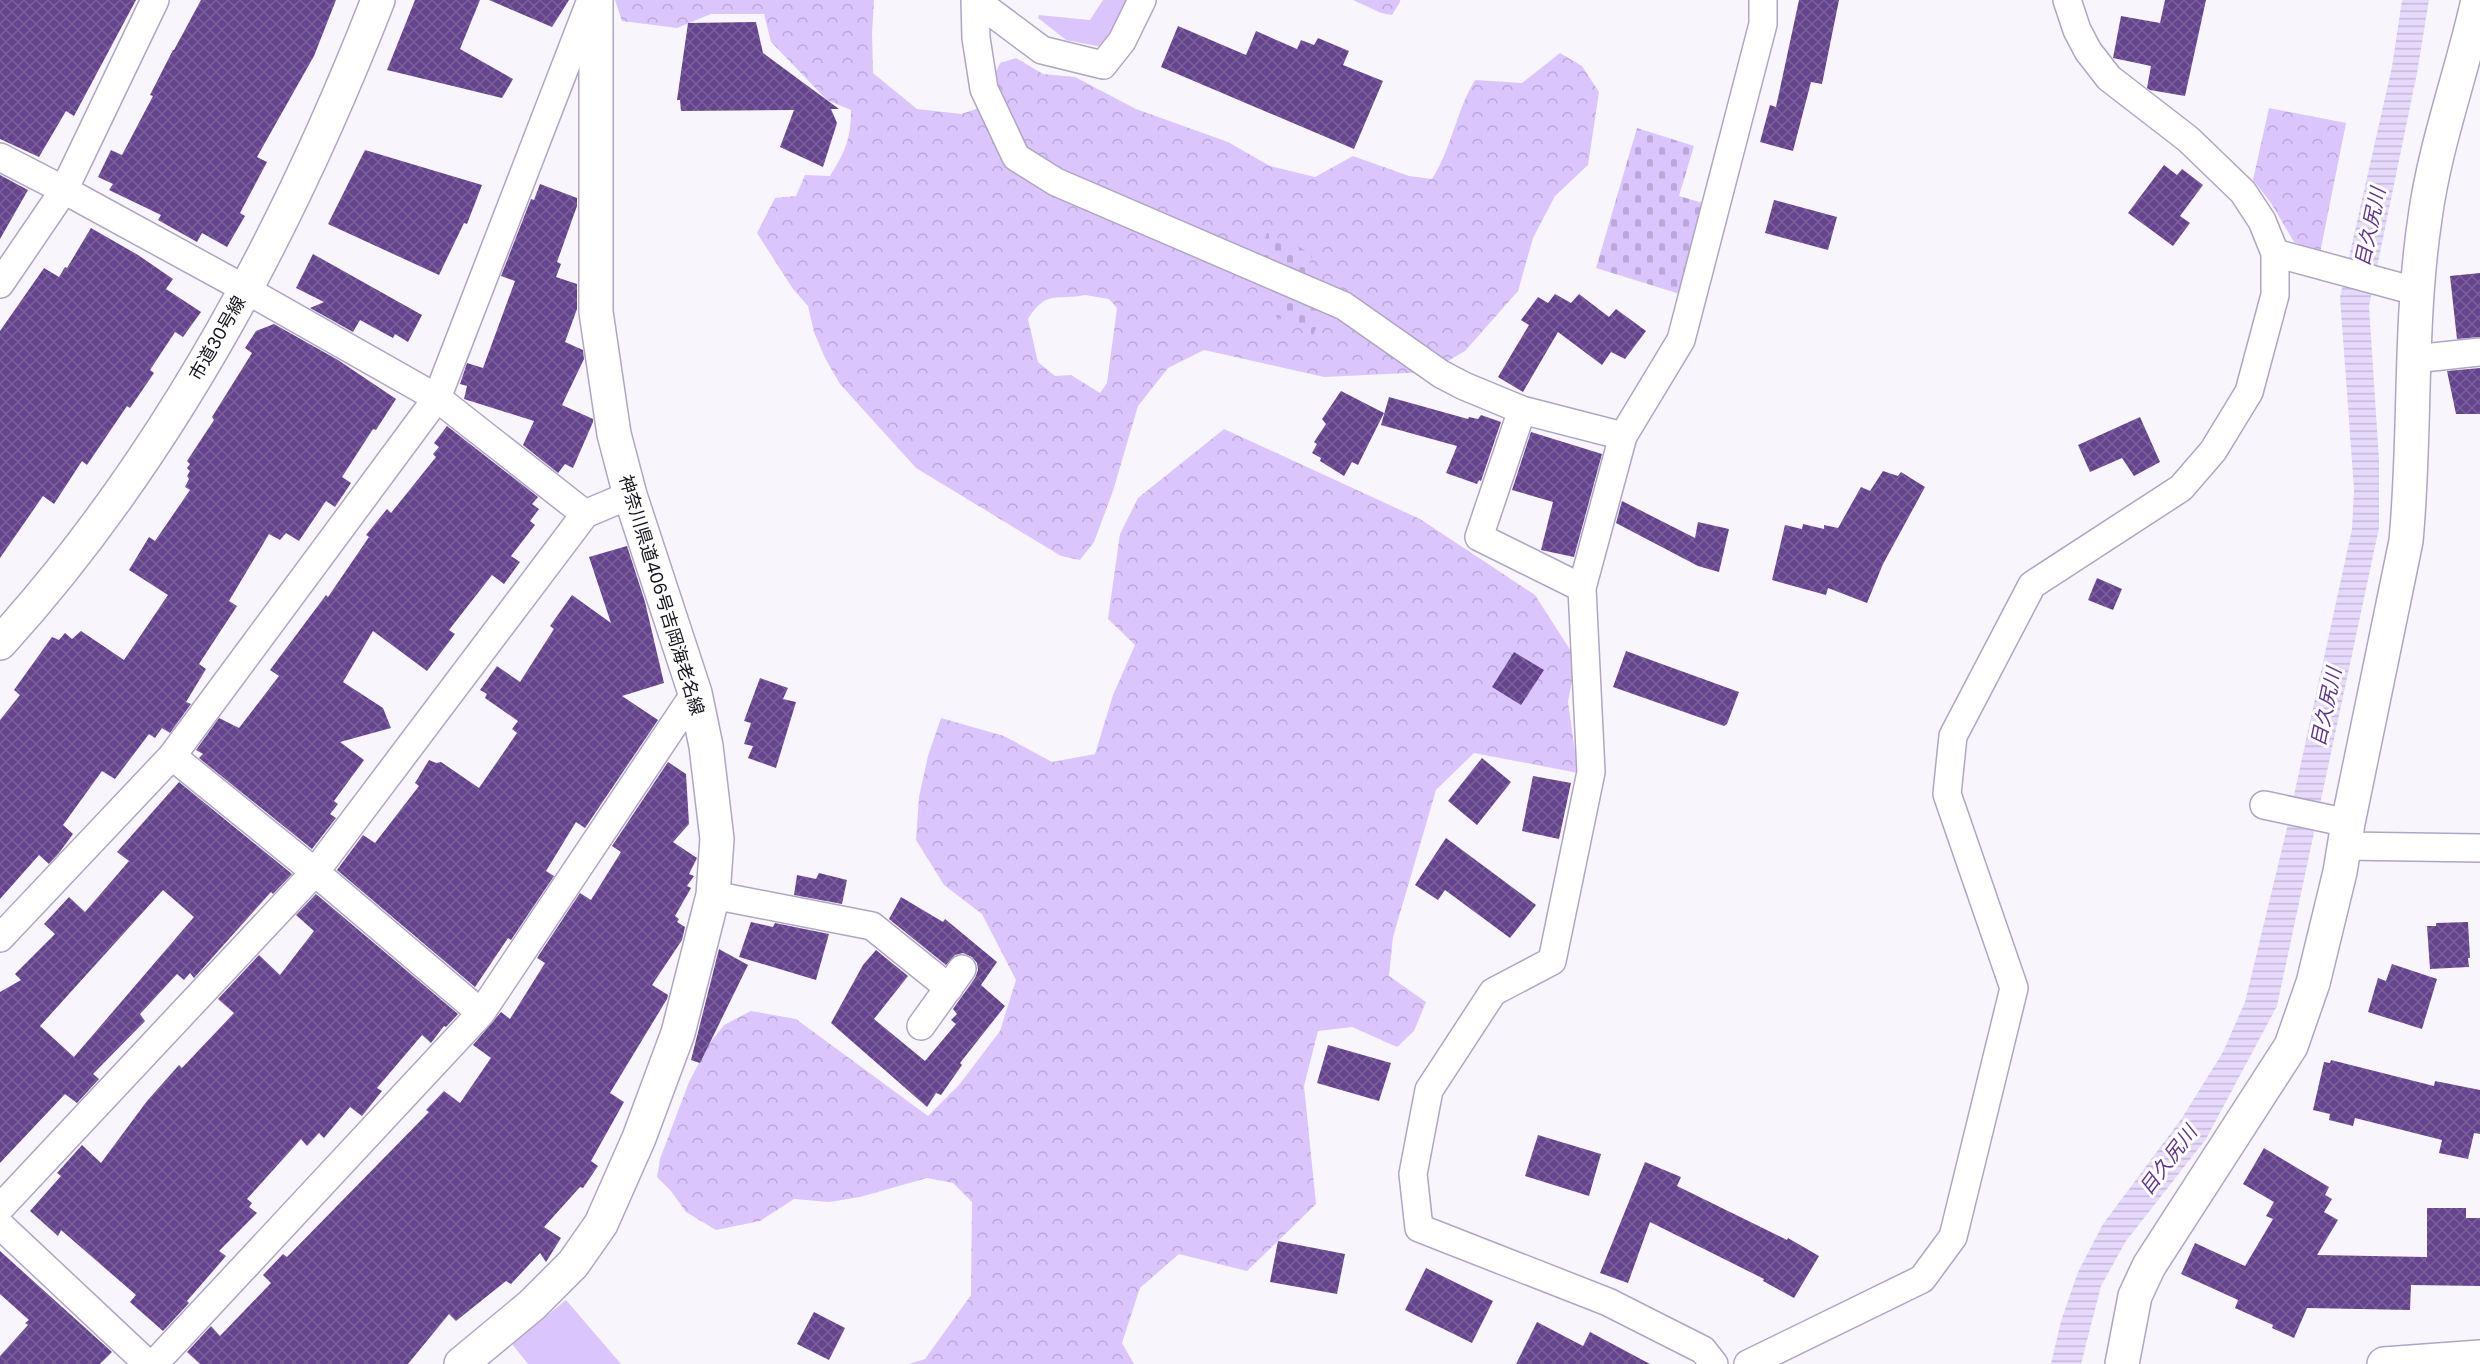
<svg xmlns="http://www.w3.org/2000/svg" width="2480" height="1364" font-family="Poppins,'Noto Sans JP',sans-serif">
<style>
.grass{fill:#dbc5fd}
.forest{fill:url(#forest-crowns);fill-rule:evenodd}
.cemetery{fill:url(#cemetery-stones)}
.water{fill:url(#water-rules)}
.building{fill:url(#building-cross-hatch);fill-rule:evenodd}
.lines{fill:none;stroke-linecap:round;stroke-linejoin:round}
.minor-casing{stroke:#b0a5c2;stroke-width:30}
.tertiary-casing{stroke:#b0a5c2;stroke-width:36}
.secondary-casing{stroke:#b0a5c2;stroke-width:36}
.minor{stroke:#fff;stroke-width:27}
.tertiary{stroke:#fff;stroke-width:33}
.secondary{stroke:#fff;stroke-width:33}
.labels{text-anchor:middle;dominant-baseline:central;stroke-width:6;stroke-linejoin:round;paint-order:stroke}
.street-label{font-size:18px;fill:#16121c;stroke:#fff}
.water-label{font-size:20px;font-style:italic;fill:#613492;stroke:#fff}
</style>
<defs>
<pattern id="forest-crowns" width="20" height="18" patternUnits="userSpaceOnUse" patternTransform="scale(1.5)"><rect width="20" height="18" fill="#dbc5fd"/><path d="M2 6a3 3 0 1 1 6 0M12 15a3 3 0 1 1 6 0" fill="none" stroke="#bba8d8"/></pattern>
<pattern id="cemetery-stones" width="16" height="16" patternUnits="userSpaceOnUse" patternTransform="scale(1.5)"><rect width="16" height="16" fill="#dbc5fd"/><path d="M2 7V4a2 2 0 0 1 4 0v3zM10 15v-3a2 2 0 0 1 4 0v3z" fill="#bba8d8"/></pattern>
<pattern id="water-rules" width="6" height="5" patternUnits="userSpaceOnUse" patternTransform="scale(1.5)"><rect width="6" height="5" fill="#e6d9fb"/><path d="M0 2.5h6" fill="none" stroke="#c5b9d7"/></pattern>
<pattern id="building-cross-hatch" width="8" height="8" patternUnits="userSpaceOnUse" patternTransform="scale(1.5)"><rect width="8" height="8" fill="#65448e"/><path d="M0 0l8 8M0 8l8-8" fill="none" stroke="#7a6199"/></pattern>
</defs>
<rect width="100%" height="100%" fill="#f8f6fc"/>
<path class="grass" d="M 1103,0 L 1131,0 L 1117,37 L 1102,47 L 1066,40 L 1038,18 L 1039,15 L 1090,20 Z
M 566,1300 L 621,1364 L 528,1364 L 512,1344 Z"/>
<path class="forest" d="M 615,0 L 874,0 L 872,33 L 873,73 L 917,109 L 961,114 L 979,108 L 1000,63 L 1016,58 L 1043,74 L 1075,77 L 1136,109 L 1228,142 L 1270,166 L 1315,177 L 1353,156 L 1409,176 L 1432,179 C 1452,148 1456,111 1475,80 L 1522,83 L 1560,53 L 1582,66 L 1599,92 L 1588,165 L 1555,196 L 1533,238 L 1518,291 L 1465,351 L 1429,372 L 1324,377 L 1204,350 L 1168,368 L 1138,406 L 1113,491 L 1094,542 L 1080,560 L 1061,556 L 916,468 L 840,384 L 825,358 L 814,332 L 808,306 L 793,289 L 757,233 L 775,198 L 796,196 L 805,175 L 830,176 C 845,152 851,139 851,110 L 827,100 L 771,42 L 764,14 L 711,14 L 677,28 L 622,21 ZM 1085,295 L 1109,299 L 1117,308 L 1107,383 L 1100,393 L 1071,375 L 1055,376 L 1038,362 L 1028,319 C 1047,289 1055,301 1085,295 Z
M 1353,0 L 1400,0 L 1400,2 L 1392,15 L 1381,13 Z
M 2269,108 L 2346,123 L 2320,253 L 2294,242 L 2271,203 L 2253,180 Z
M 1224,429 L 1420,519 L 1535,595 L 1576,659 L 1568,702 L 1578,773 L 1474,753 L 1436,790 L 1393,937 L 1389,976 L 1426,1002 L 1414,1031 L 1397,1047 L 1352,1027 L 1318,1031 L 1304,1086 L 1316,1204 L 1247,1271 L 1179,1254 L 1140,1288 L 1122,1343 L 1134,1364 L 909,1364 L 925,1359 L 971,1295 L 972,1202 L 953,1183 L 927,1178 L 860,1197 L 829,1202 L 794,1199 L 760,1221 L 716,1230 L 686,1212 L 671,1191 L 657,1177 L 660,1159 L 689,1082 L 709,1044 L 724,1025 L 751,1011 L 796,1019 L 928,1116 L 959,1085 L 1000,1031 L 1016,980 L 982,914 L 944,885 L 916,840 L 919,797 L 928,756 L 941,718 L 1004,736 L 1052,762 L 1095,754 L 1113,695 L 1135,645 L 1108,619 L 1120,534 L 1138,498 Z"/>
<path class="cemetery" d="M 1637,128 L 1694,146 L 1679,196 L 1710,205 L 1683,295 L 1596,268 Z
M 1267,233 L 1313,254 L 1297,294 L 1325,309 L 1313,335 L 1275,316 L 1285,287 L 1253,272 Z"/>
<path class="water" d="M 2402,0 L 2429,0 L 2417,73 L 2369,306 L 2379,460 L 2379,528 L 2277,1006 L 2206,1139 L 2126,1241 L 2101,1286 L 2081,1364 L 2051,1364 L 2061,1321 L 2078,1272 L 2103,1224 L 2182,1118 L 2223,1052 L 2245,1002 L 2286,832 L 2352,529 L 2354,489 L 2340,297 L 2392,67 Z"/>
<path class="building" d="M 0,0 L 136,0 L 74,116 L 66,111 L 39,157 L 0,139 Z
M 201,0 L 336,0 L 314,56 L 257,157 L 267,162 L 240,213 L 245,216 L 227,247 L 202,233 L 197,242 L 158,220 L 161,215 L 109,190 L 113,184 L 98,177 L 111,150 L 122,155 L 153,96 L 150,95 L 173,50 L 174,50 Z
M 415,0 L 480,0 L 460,49 L 513,79 L 502,98 L 387,70 Z
M 489,0 L 569,0 L 552,27 Z
M 1799,0 L 1839,0 L 1822,84 L 1811,82 L 1793,151 L 1760,142 L 1770,105 L 1776,107 Z
M 2165,0 L 2206,0 L 2185,96 L 2150,90 L 2147,88 L 2151,66 L 2113,58 L 2121,16 L 2160,23 Z
M 756,22 L 763,53 L 839,109 L 831,109 L 837,123 L 823,167 L 780,147 L 794,110 L 681,111 L 680,100 L 677,100 L 688,23 Z
M 1178,26 L 1246,55 L 1256,31 L 1297,49 L 1301,40 L 1314,45 L 1318,38 L 1349,51 L 1343,65 L 1383,81 L 1354,149 L 1161,67 Z
M 365,150 L 482,185 L 467,224 L 464,223 L 439,275 L 328,224 Z
M 2164,165 L 2177,175 L 2182,169 L 2203,185 L 2180,216 L 2190,223 L 2173,246 L 2128,213 Z
M 0,175 L 28,190 L 0,239 Z
M 540,184 L 577,198 L 577,206 L 557,262 L 561,264 L 556,277 L 577,284 L 577,309 L 565,342 L 583,350 L 584,359 L 562,405 L 593,419 L 593,422 L 573,468 L 565,464 L 558,473 L 523,445 L 534,421 L 464,399 L 467,386 L 460,384 L 467,363 L 483,368 L 515,281 L 501,276 L 531,199 L 534,200 Z
M 1774,200 L 1837,217 L 1828,250 L 1765,233 Z
M 91,228 L 138,255 L 173,279 L 166,289 L 201,312 L 183,337 L 175,332 L 150,370 L 154,373 L 130,408 L 127,406 L 87,465 L 82,461 L 54,504 L 43,496 L 0,558 L 0,331 L 44,268 L 59,277 L 65,267 L 67,268 Z
M 313,254 L 422,315 L 408,342 L 395,334 L 393,338 L 360,320 L 353,332 L 310,308 L 324,302 L 296,288 Z
M 2480,273 L 2480,337 L 2457,339 L 2450,276 Z
M 1555,294 L 1571,303 L 1579,294 L 1609,317 L 1616,309 L 1646,331 L 1625,359 L 1611,352 L 1602,365 L 1558,332 L 1523,392 L 1498,377 L 1529,325 L 1521,320 L 1538,297 L 1548,303 Z
M 274,324 L 338,360 L 396,399 L 376,430 L 373,429 L 342,477 L 351,483 L 335,507 L 326,501 L 299,541 L 286,533 L 280,540 L 269,534 L 229,601 L 237,606 L 199,664 L 206,669 L 186,702 L 191,704 L 170,733 L 162,728 L 155,738 L 149,734 L 115,779 L 102,771 L 63,825 L 73,834 L 59,853 L 49,864 L 39,855 L 0,899 L 0,720 L 20,695 L 14,690 L 52,637 L 59,640 L 65,633 L 72,639 L 81,631 L 124,660 L 168,595 L 129,570 L 149,537 L 155,541 L 190,490 L 185,487 L 189,479 L 187,476 L 190,471 L 187,468 L 190,464 L 187,461 L 214,420 L 212,417 L 252,353 L 245,348 L 256,331 Z
M 2480,368 L 2480,414 L 2456,414 L 2447,371 Z
M 1341,391 L 1384,413 L 1358,465 L 1352,462 L 1344,476 L 1320,461 L 1321,458 L 1312,453 L 1317,444 L 1314,442 L 1326,424 L 1322,419 Z
M 1389,397 L 1468,419 L 1469,417 L 1478,419 L 1481,415 L 1501,422 L 1481,481 L 1479,480 L 1477,484 L 1446,473 L 1457,446 L 1381,425 Z
M 2140,417 L 2160,462 L 2134,476 L 2122,458 L 2090,472 L 2078,445 Z
M 447,426 L 538,497 L 532,504 L 539,509 L 530,521 L 535,525 L 511,556 L 520,562 L 504,584 L 492,575 L 449,630 L 455,634 L 427,671 L 373,631 L 343,682 L 383,708 L 391,728 L 340,742 L 364,760 L 334,801 L 338,804 L 330,814 L 336,818 L 312,849 L 199,758 L 203,754 L 196,750 L 219,718 L 239,728 L 279,676 L 270,670 L 326,595 L 328,597 L 369,537 L 366,535 L 387,509 L 391,513 L 436,457 L 433,454 L 439,447 L 434,443 Z
M 1531,432 L 1602,454 L 1574,557 L 1541,550 L 1553,502 L 1512,490 Z
M 1883,471 L 1898,476 L 1901,472 L 1925,487 L 1883,564 L 1867,603 L 1828,588 L 1826,595 L 1772,580 L 1785,525 L 1802,529 L 1803,524 L 1824,529 L 1824,525 L 1838,528 L 1861,487 L 1870,491 Z
M 1622,501 L 1695,538 L 1698,522 L 1729,529 L 1719,572 L 1698,566 L 1616,523 Z
M 627,546 L 645,602 L 664,683 L 622,696 L 658,720 L 585,828 L 576,822 L 546,871 L 554,876 L 511,940 L 508,938 L 475,987 L 337,870 L 363,835 L 375,843 L 419,786 L 415,783 L 429,760 L 436,763 L 441,762 L 479,788 L 517,733 L 512,729 L 518,721 L 485,698 L 487,694 L 480,690 L 497,666 L 520,682 L 554,629 L 550,626 L 572,595 L 611,623 L 589,557 Z
M 2097,578 L 2122,589 L 2113,610 L 2088,600 Z
M 1626,651 L 1739,692 L 1727,724 L 1724,726 L 1613,687 Z
M 1514,652 L 1544,670 L 1521,705 L 1492,687 Z
M 760,678 L 788,688 L 783,699 L 796,702 L 776,768 L 748,758 L 753,746 L 744,744 L 751,723 L 744,721 Z
M 1482,758 L 1511,782 L 1477,825 L 1448,801 Z
M 668,762 L 686,774 L 689,824 L 673,842 L 697,858 L 689,874 L 694,876 L 687,886 L 691,888 L 675,916 L 679,919 L 677,922 L 685,927 L 682,940 L 652,985 L 668,995 L 667,999 L 610,1093 L 624,1102 L 591,1161 L 598,1166 L 583,1188 L 580,1187 L 544,1227 L 561,1238 L 546,1262 L 540,1253 L 511,1284 L 506,1281 L 456,1321 L 449,1314 L 408,1364 L 200,1364 L 187,1352 L 211,1326 L 220,1336 L 271,1283 L 263,1275 L 283,1254 L 287,1257 L 429,1112 L 426,1110 L 444,1091 L 460,1103 L 491,1058 L 473,1045 L 501,1012 L 510,1019 L 545,963 L 537,958 L 580,893 L 591,900 L 621,852 L 612,846 Z
M 1533,776 L 1571,783 L 1559,839 L 1522,831 Z
M 179,782 L 292,874 L 273,894 L 271,892 L 194,978 L 190,973 L 184,980 L 177,974 L 140,1014 L 145,1021 L 93,1074 L 99,1079 L 77,1103 L 65,1094 L 0,1163 L 0,992 L 21,980 L 15,974 L 55,934 L 44,924 L 69,897 L 85,912 L 129,861 L 117,852 ZM 163,890 L 194,917 L 74,1057 L 40,1026 Z
M 1446,838 L 1536,905 L 1510,938 L 1445,890 L 1438,900 L 1415,885 Z
M 819,873 L 847,880 L 842,904 L 794,895 L 797,875 L 816,879 Z
M 316,894 L 458,1014 L 446,1027 L 444,1026 L 431,1043 L 422,1035 L 377,1088 L 382,1091 L 362,1116 L 350,1107 L 324,1138 L 319,1133 L 307,1146 L 301,1139 L 247,1199 L 252,1203 L 249,1207 L 257,1213 L 219,1251 L 226,1256 L 187,1301 L 189,1303 L 163,1331 L 130,1302 L 136,1295 L 61,1230 L 58,1236 L 30,1211 L 61,1176 L 57,1173 L 82,1145 L 101,1163 L 147,1101 L 179,1065 L 182,1068 L 234,1013 L 218,999 L 259,955 L 280,975 L 314,931 L 296,915 Z
M 901,897 L 943,922 L 945,919 L 997,962 L 981,985 L 1005,1006 L 960,1063 L 962,1065 L 941,1095 L 936,1093 L 927,1107 L 831,1023 L 863,965 L 876,950 L 908,976 L 874,1019 L 925,1061 L 956,1024 L 951,1020 L 957,1014 L 953,1009 L 975,978 L 978,970 L 977,963 L 972,957 L 963,953 L 955,955 L 946,965 L 889,919 Z
M 751,922 L 773,927 L 775,923 L 829,934 L 816,980 L 739,957 Z
M 2468,922 L 2470,958 L 2468,958 L 2469,967 L 2430,969 L 2427,926 L 2436,926 L 2436,923 Z
M 719,949 L 748,965 L 700,1063 L 691,1060 Z
M 2392,964 L 2437,979 L 2422,1029 L 2368,1012 L 2378,978 L 2386,981 Z
M 1328,1045 L 1391,1063 L 1379,1101 L 1317,1083 Z
M 2331,1060 L 2434,1086 L 2435,1081 L 2480,1090 L 2480,1134 L 2474,1133 L 2468,1159 L 2439,1153 L 2442,1140 L 2355,1118 L 2353,1126 L 2329,1120 L 2330,1114 L 2313,1110 L 2324,1062 L 2330,1063 Z
M 1538,1135 L 1601,1154 L 1589,1196 L 1525,1176 Z
M 2264,1148 L 2329,1187 L 2325,1195 L 2332,1199 L 2324,1212 L 2338,1220 L 2317,1255 L 2427,1257 L 2427,1208 L 2466,1208 L 2466,1218 L 2480,1218 L 2480,1286 L 2411,1285 L 2410,1310 L 2307,1308 L 2294,1338 L 2272,1328 L 2273,1325 L 2235,1308 L 2238,1300 L 2181,1274 L 2195,1243 L 2245,1266 L 2273,1219 L 2266,1216 L 2274,1202 L 2243,1184 Z
M 1645,1162 L 1681,1177 L 1677,1186 L 1787,1240 L 1788,1238 L 1819,1256 L 1794,1298 L 1763,1281 L 1764,1279 L 1650,1222 L 1628,1283 L 1600,1273 Z
M 1278,1241 L 1345,1254 L 1337,1294 L 1270,1282 Z
M 0,1251 L 112,1352 L 100,1364 L 0,1364 L 0,1356 L 28,1325 L 25,1323 L 29,1320 L 0,1294 Z
M 1426,1268 L 1493,1301 L 1472,1343 L 1405,1310 Z
M 814,1312 L 845,1328 L 829,1360 L 797,1344 Z
M 1537,1322 L 1583,1346 L 1590,1332 L 1650,1364 L 1516,1364 Z"/>
<g class="lines">
<defs>
<path id="minor" d="M 975,0 L 976,38 L 984,89 L 1016,157 L 1056,182 L 1344,306 L 1441,374 L 1464,386 L 1522,410 L 1623,436 L 1582,588 L 1591,772 L 1552,961 L 1493,992 L 1429,1090 L 1413,1174 L 1419,1228 L 1608,1302 L 1703,1350 L 1714,1364
M 975,0 L 1042,50 L 1103,65 L 1122,41 L 1142,0
M 0,157 L 64,190 L 227,279 L 437,398 L 585,514
M 2275,253 L 2415,291
M 0,284 L 64,190 L 155,0
M 2414,359 L 2480,352
M 1522,410 L 1479,537 L 1582,588
M 1623,436 L 1681,340 L 1763,24 L 1763,0
M 172,756 L 315,872 L 481,1013
M 2264,805 L 2348,823
M 2345,846 L 2480,848
M 713,895 L 872,926 L 949,988
M 0,938 L 172,756 L 437,398 L 591,0
M 921,1026 L 962,969
M 0,1208 L 315,872 L 585,514 L 630,495
M 0,1225 L 148,1364
M 154,1364 L 481,1013 L 695,693
M 1748,1364 L 1922,1279 L 1953,1237 L 2014,988 L 1947,794 L 1953,736 L 2032,585 L 2181,488 L 2213,451 L 2249,392 L 2275,295 L 2275,253 L 2262,221 L 2243,192 L 2188,139 L 2109,78 L 2088,51 L 2077,30 L 2067,0"/>
<path id="tertiary" d="M 0,643 C 168,458 288,231 378,0
M 2122,1364 L 2135,1296 L 2149,1266 L 2291,1046 L 2313,983 L 2340,872 L 2348,823 L 2406,541 C 2416,434 2409,325 2425,218 C 2435,144 2462,73 2478,0
M 2384,1364 L 2480,1357"/>
<path id="secondary" d="M 461,1364 L 532,1305 L 573,1264 L 601,1224 L 639,1138 L 678,1033 L 713,895 L 717,839 L 706,746 L 695,693 L 630,495 L 614,434 L 596,312 L 596,0"/>
</defs>
<use href="#minor" class="minor-casing"/>
<use href="#tertiary" class="tertiary-casing"/>
<use href="#secondary" class="secondary-casing"/>
<use href="#minor" class="minor"/>
<use href="#tertiary" class="tertiary"/>
<use href="#secondary" class="secondary"/>
</g>
<g class="labels">
<g class="street-label">
<text transform="translate(217 338) rotate(-60)">市道30号線</text>
<text transform="translate(662 595) rotate(73)">神奈川県道406号吉岡海老名線</text>
</g>
<g class="water-label">
<text transform="translate(2370 227) rotate(-78)">目久尻川</text>
<text transform="translate(2326 707) rotate(-78)">目久尻川</text>
<text transform="translate(2168 1160) rotate(-53)">目久尻川</text>
</g>
</g>
</svg>
